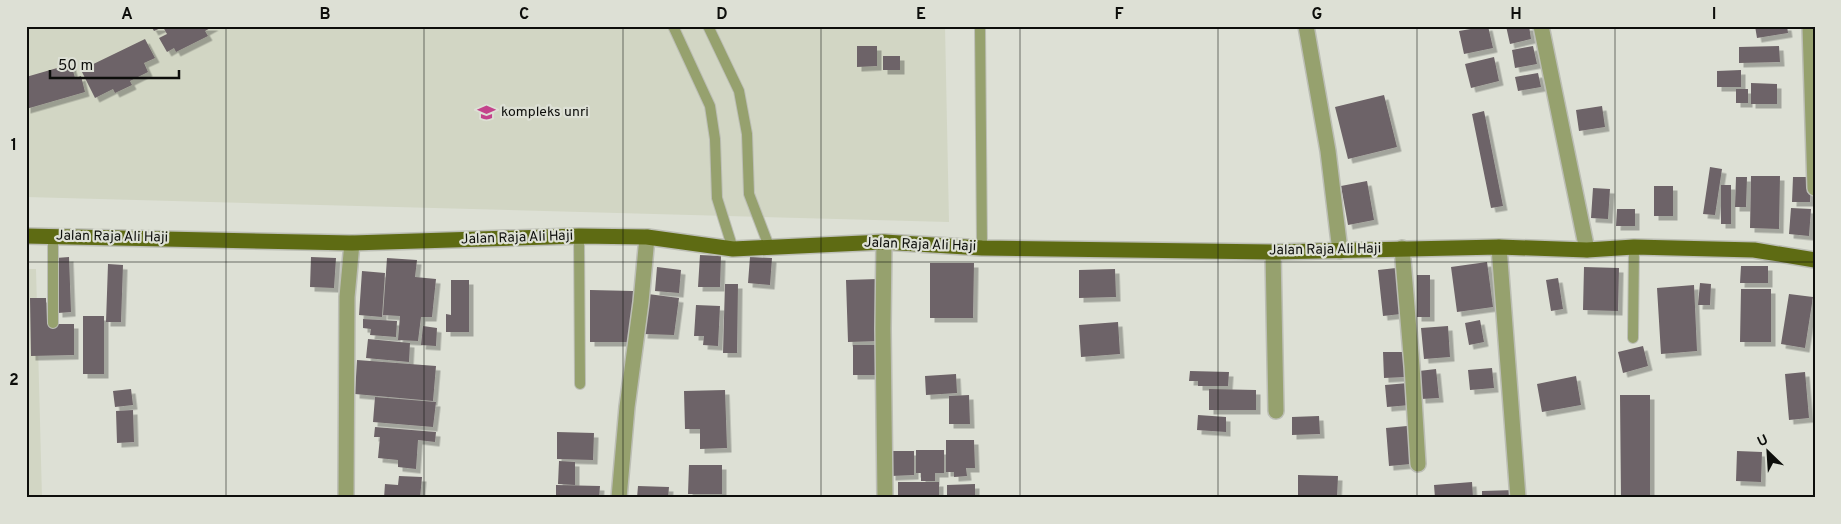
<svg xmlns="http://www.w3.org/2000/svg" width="1841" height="524" font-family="Overpass,sans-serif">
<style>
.built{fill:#d2d6c4}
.building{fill:#6d6367;filter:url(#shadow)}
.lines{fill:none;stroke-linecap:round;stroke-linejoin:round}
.lane-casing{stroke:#bcbeb5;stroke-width:12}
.street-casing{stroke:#bcbeb5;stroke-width:18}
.primary-casing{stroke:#bcbeb5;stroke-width:18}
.lane{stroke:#96a16e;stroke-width:10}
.street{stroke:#96a16e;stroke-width:15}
.primary{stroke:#5e6b13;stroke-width:15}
.grid{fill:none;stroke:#0d0e0b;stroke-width:1;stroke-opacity:0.55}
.labels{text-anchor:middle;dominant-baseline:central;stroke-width:4.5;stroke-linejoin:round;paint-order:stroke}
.poi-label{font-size:14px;fill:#0d0e0b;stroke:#dde0d5;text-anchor:start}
.street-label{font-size:14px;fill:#0d0e0b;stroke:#dde0d5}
.neatline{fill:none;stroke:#0d0e0b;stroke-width:2}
.grid-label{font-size:16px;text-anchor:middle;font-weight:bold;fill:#0d0e0b}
</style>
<defs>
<filter id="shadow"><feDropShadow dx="4.5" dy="4.5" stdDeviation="0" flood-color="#0004"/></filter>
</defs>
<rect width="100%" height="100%" fill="#dde0d5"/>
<path class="built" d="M 26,26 L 945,26 L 949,222 L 26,197 Z
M 26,269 L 36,269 L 42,498 L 26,498 Z"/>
<path class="building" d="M 151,26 L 214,26 L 205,31 L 208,36 L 176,52 L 174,48 L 167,52 L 159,38 L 167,34 L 163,27 L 154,31 Z
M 1488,26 L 1493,48 L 1464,54 L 1459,31 Z
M 1506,26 L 1529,26 L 1531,39 L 1510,44 Z
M 1755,26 L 1787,26 L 1788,33 L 1757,38 Z
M 145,39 L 155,58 L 144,63 L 148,72 L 130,81 L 132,85 L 115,93 L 113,89 L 95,98 L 81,70 Z
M 857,46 L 877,46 L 877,66 L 857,67 Z
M 1533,46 L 1537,64 L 1515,68 L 1512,50 Z
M 1779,46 L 1780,62 L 1739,63 L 1739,47 Z
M 883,56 L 900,56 L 900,70 L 883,70 Z
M 1494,57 L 1499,81 L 1471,88 L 1465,64 Z
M 71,64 L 75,78 L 81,76 L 85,92 L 26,109 L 26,77 Z
M 1741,70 L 1741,87 L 1717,87 L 1717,71 Z
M 1538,73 L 1541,87 L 1518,91 L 1515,77 Z
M 1751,83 L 1777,84 L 1777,104 L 1751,104 Z
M 1736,89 L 1748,89 L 1748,103 L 1736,103 Z
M 1384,95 L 1397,147 L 1348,159 L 1335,107 Z
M 1602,106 L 1605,127 L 1579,131 L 1576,110 Z
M 1484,111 L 1503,206 L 1491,208 L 1472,114 Z
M 1710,167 L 1722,169 L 1715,215 L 1703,214 Z
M 1751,176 L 1780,176 L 1779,229 L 1750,228 Z
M 1736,177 L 1747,177 L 1746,207 L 1735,207 Z
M 1793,177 L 1811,177 L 1810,202 L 1792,202 Z
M 1367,181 L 1374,220 L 1348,225 L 1341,186 Z
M 1721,185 L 1731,185 L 1731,224 L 1721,224 Z
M 1654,186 L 1673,186 L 1673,216 L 1654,216 Z
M 1593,188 L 1610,189 L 1608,219 L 1591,218 Z
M 1791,208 L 1811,209 L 1809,236 L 1789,234 Z
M 1617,209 L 1635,209 L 1635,226 L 1616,226 Z
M 700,255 L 721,256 L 720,287 L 698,287 Z
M 69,257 L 71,312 L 58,313 L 56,258 Z
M 311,257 L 336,258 L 334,288 L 310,287 Z
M 750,257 L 772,258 L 770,285 L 748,283 Z
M 387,258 L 417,260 L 415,277 L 436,279 L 432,317 L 421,317 L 418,341 L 398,340 L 400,316 L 383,315 Z
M 1487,262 L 1493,307 L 1457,312 L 1451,267 Z
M 930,263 L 974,263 L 973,318 L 930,318 Z
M 108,264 L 123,265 L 121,322 L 106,322 Z
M 1741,266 L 1768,266 L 1768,283 L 1740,283 Z
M 657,267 L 681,270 L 679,293 L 655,291 Z
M 1584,267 L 1619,268 L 1618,311 L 1583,310 Z
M 1396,268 L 1401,314 L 1383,316 L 1378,270 Z
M 1115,269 L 1116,297 L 1079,298 L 1079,270 Z
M 362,271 L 385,273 L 382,317 L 359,315 Z
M 1417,275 L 1430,275 L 1430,317 L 1417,317 Z
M 1558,278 L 1563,309 L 1551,311 L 1546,280 Z
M 878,279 L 880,341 L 848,342 L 846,280 Z
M 451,280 L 469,280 L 469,332 L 446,332 L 446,314 L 451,315 Z
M 1700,283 L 1711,284 L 1710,305 L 1698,305 Z
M 725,284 L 738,284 L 737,353 L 723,353 Z
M 1694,285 L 1697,351 L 1661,354 L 1657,288 Z
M 1741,289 L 1771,289 L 1771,342 L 1740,342 Z
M 590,290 L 633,291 L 632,342 L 590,342 Z
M 648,294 L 679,298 L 674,335 L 643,334 Z
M 1789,294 L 1813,297 L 1805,348 L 1781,344 Z
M 30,298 L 46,298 L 47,324 L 74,324 L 74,355 L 31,356 Z
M 696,305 L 720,306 L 718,346 L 703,345 L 704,336 L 694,336 Z
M 83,316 L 104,316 L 104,374 L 83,374 Z
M 363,319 L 397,321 L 396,337 L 370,335 L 371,329 L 363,328 Z
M 1480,320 L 1484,342 L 1469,345 L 1465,323 Z
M 1118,322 L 1120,354 L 1081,357 L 1079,325 Z
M 423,326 L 437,328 L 436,346 L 421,345 Z
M 1448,326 L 1450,357 L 1424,359 L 1421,328 Z
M 368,339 L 410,343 L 409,362 L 366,358 Z
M 853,345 L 880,345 L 880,375 L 853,375 Z
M 1643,346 L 1648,366 L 1623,373 L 1618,352 Z
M 1383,352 L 1404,352 L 1405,377 L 1384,378 Z
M 357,360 L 436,366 L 433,401 L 355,394 Z
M 1492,368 L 1494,388 L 1470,390 L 1468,370 Z
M 1436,369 L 1439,398 L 1421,399 L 1419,371 Z
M 1190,371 L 1229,372 L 1228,386 L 1198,386 L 1198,381 L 1189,381 Z
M 1805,372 L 1809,418 L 1789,420 L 1785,374 Z
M 956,374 L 957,393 L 926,395 L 925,376 Z
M 1576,376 L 1581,405 L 1542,412 L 1537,384 Z
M 1408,383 L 1410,405 L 1387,407 L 1385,385 Z
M 131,389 L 133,405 L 115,407 L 113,391 Z
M 1209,389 L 1256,390 L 1256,410 L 1209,410 Z
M 725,390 L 727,448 L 700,449 L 700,429 L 685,429 L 684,391 Z
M 969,395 L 970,424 L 949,424 L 949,396 Z
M 1620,395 L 1650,395 L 1650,498 L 1621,498 Z
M 375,397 L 436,402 L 433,427 L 373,422 Z
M 133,410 L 134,442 L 117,443 L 116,411 Z
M 1198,415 L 1226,417 L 1226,432 L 1197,430 Z
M 1319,416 L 1320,434 L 1292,435 L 1292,417 Z
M 1407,426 L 1411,464 L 1389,466 L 1386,428 Z
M 375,427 L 436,432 L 435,442 L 418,440 L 416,469 L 398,467 L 398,460 L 378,458 L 380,437 L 374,437 Z
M 557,432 L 594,433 L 593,460 L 557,459 Z
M 946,440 L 974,440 L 975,468 L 966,468 L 967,476 L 954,477 L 954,472 L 946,472 Z
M 916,450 L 944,450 L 944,473 L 935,473 L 935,481 L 921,481 L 921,473 L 916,473 Z
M 891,451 L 914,451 L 914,475 L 891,476 Z
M 1737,451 L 1762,452 L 1761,482 L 1736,481 Z
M 559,461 L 575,462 L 575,485 L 558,484 Z
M 689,465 L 722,465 L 722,494 L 688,494 Z
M 1298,475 L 1338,476 L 1337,498 L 1298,497 Z
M 399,476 L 422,477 L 420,498 L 384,498 L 385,484 L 398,485 Z
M 898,482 L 939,482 L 939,498 L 898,498 Z
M 1472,482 L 1473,498 L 1435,498 L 1434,485 Z
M 975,484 L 975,498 L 947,498 L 947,485 Z
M 556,485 L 600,486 L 599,498 L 556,498 Z
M 638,486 L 669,487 L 668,498 L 637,498 Z
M 1515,490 L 1515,498 L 1482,498 L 1482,491 Z"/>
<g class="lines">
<defs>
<path id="lane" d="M 673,26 L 710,106 L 715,139 L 717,198 L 733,249
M 708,26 L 739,91 L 747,134 L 749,194 L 770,249
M 980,26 L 982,248
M 579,236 L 580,384
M 53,323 L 53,235
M 1633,338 L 1634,247"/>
<path id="street" d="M 1306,26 L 1328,151 L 1340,251
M 1541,26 L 1587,250
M 1810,26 L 1815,188
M 884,242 L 883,329 L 885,498
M 1499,247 L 1518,498
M 1402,248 L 1412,366 L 1418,464
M 1273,252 L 1276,411
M 346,498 L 347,297 L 352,243
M 619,498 L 627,407 L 641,302 L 647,237"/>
<path id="primary" d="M 26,236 L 352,243 L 579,236 L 647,237 L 733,249 L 884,242 L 982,248 L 1273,252 L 1499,247 L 1587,250 L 1634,247 L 1754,250 L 1815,260"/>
</defs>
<use href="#lane" class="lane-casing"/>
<use href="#street" class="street-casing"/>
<use href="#primary" class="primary-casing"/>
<use href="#lane" class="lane"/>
<use href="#street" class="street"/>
<use href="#primary" class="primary"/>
</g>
<path class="grid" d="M 226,26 L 226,498M 424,26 L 424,498M 623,26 L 623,498M 821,26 L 821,498M 1020,26 L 1020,498M 1218,26 L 1218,498M 1417,26 L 1417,498M 1615,26 L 1615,498M 26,262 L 1815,262"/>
<defs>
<symbol id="university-bare" viewBox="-9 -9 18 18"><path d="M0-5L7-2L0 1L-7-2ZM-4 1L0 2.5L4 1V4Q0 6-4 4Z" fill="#c4438c" stroke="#dde0d5" stroke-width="2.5" paint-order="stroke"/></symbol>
</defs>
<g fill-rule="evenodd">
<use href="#university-bare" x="474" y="100" width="25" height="25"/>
</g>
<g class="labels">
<g class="poi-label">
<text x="501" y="112">kompleks unri</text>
</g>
<g class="street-label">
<text transform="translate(112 237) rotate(1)">Jalan Raja Ali Haji</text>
<text transform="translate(517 238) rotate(-2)">Jalan Raja Ali Haji</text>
<text transform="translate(920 245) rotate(2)">Jalan Raja Ali Haji</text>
<text transform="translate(1325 250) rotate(-1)">Jalan Raja Ali Haji</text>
</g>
</g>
<rect width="1841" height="524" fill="none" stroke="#dde0d5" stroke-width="55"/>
<g transform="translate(1768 452) rotate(335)" stroke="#dde0d5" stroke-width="4" paint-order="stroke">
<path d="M0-4L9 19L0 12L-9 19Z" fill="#0d0e0b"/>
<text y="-8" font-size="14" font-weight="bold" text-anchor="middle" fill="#0d0e0b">U</text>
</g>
<path d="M50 70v8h129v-8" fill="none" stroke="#0d0e0b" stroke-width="2.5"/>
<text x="58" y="70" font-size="15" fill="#0d0e0b" stroke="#dde0d5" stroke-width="4" paint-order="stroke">50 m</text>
<rect x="28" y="28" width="1786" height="468" class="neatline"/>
<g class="grid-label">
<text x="127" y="19">A</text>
<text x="325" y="19">B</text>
<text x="524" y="19">C</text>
<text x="722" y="19">D</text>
<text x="921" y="19">E</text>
<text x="1119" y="19">F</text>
<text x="1317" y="19">G</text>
<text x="1516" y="19">H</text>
<text x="1714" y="19">I</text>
<text x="14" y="150">1</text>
<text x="14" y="385">2</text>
</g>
</svg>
